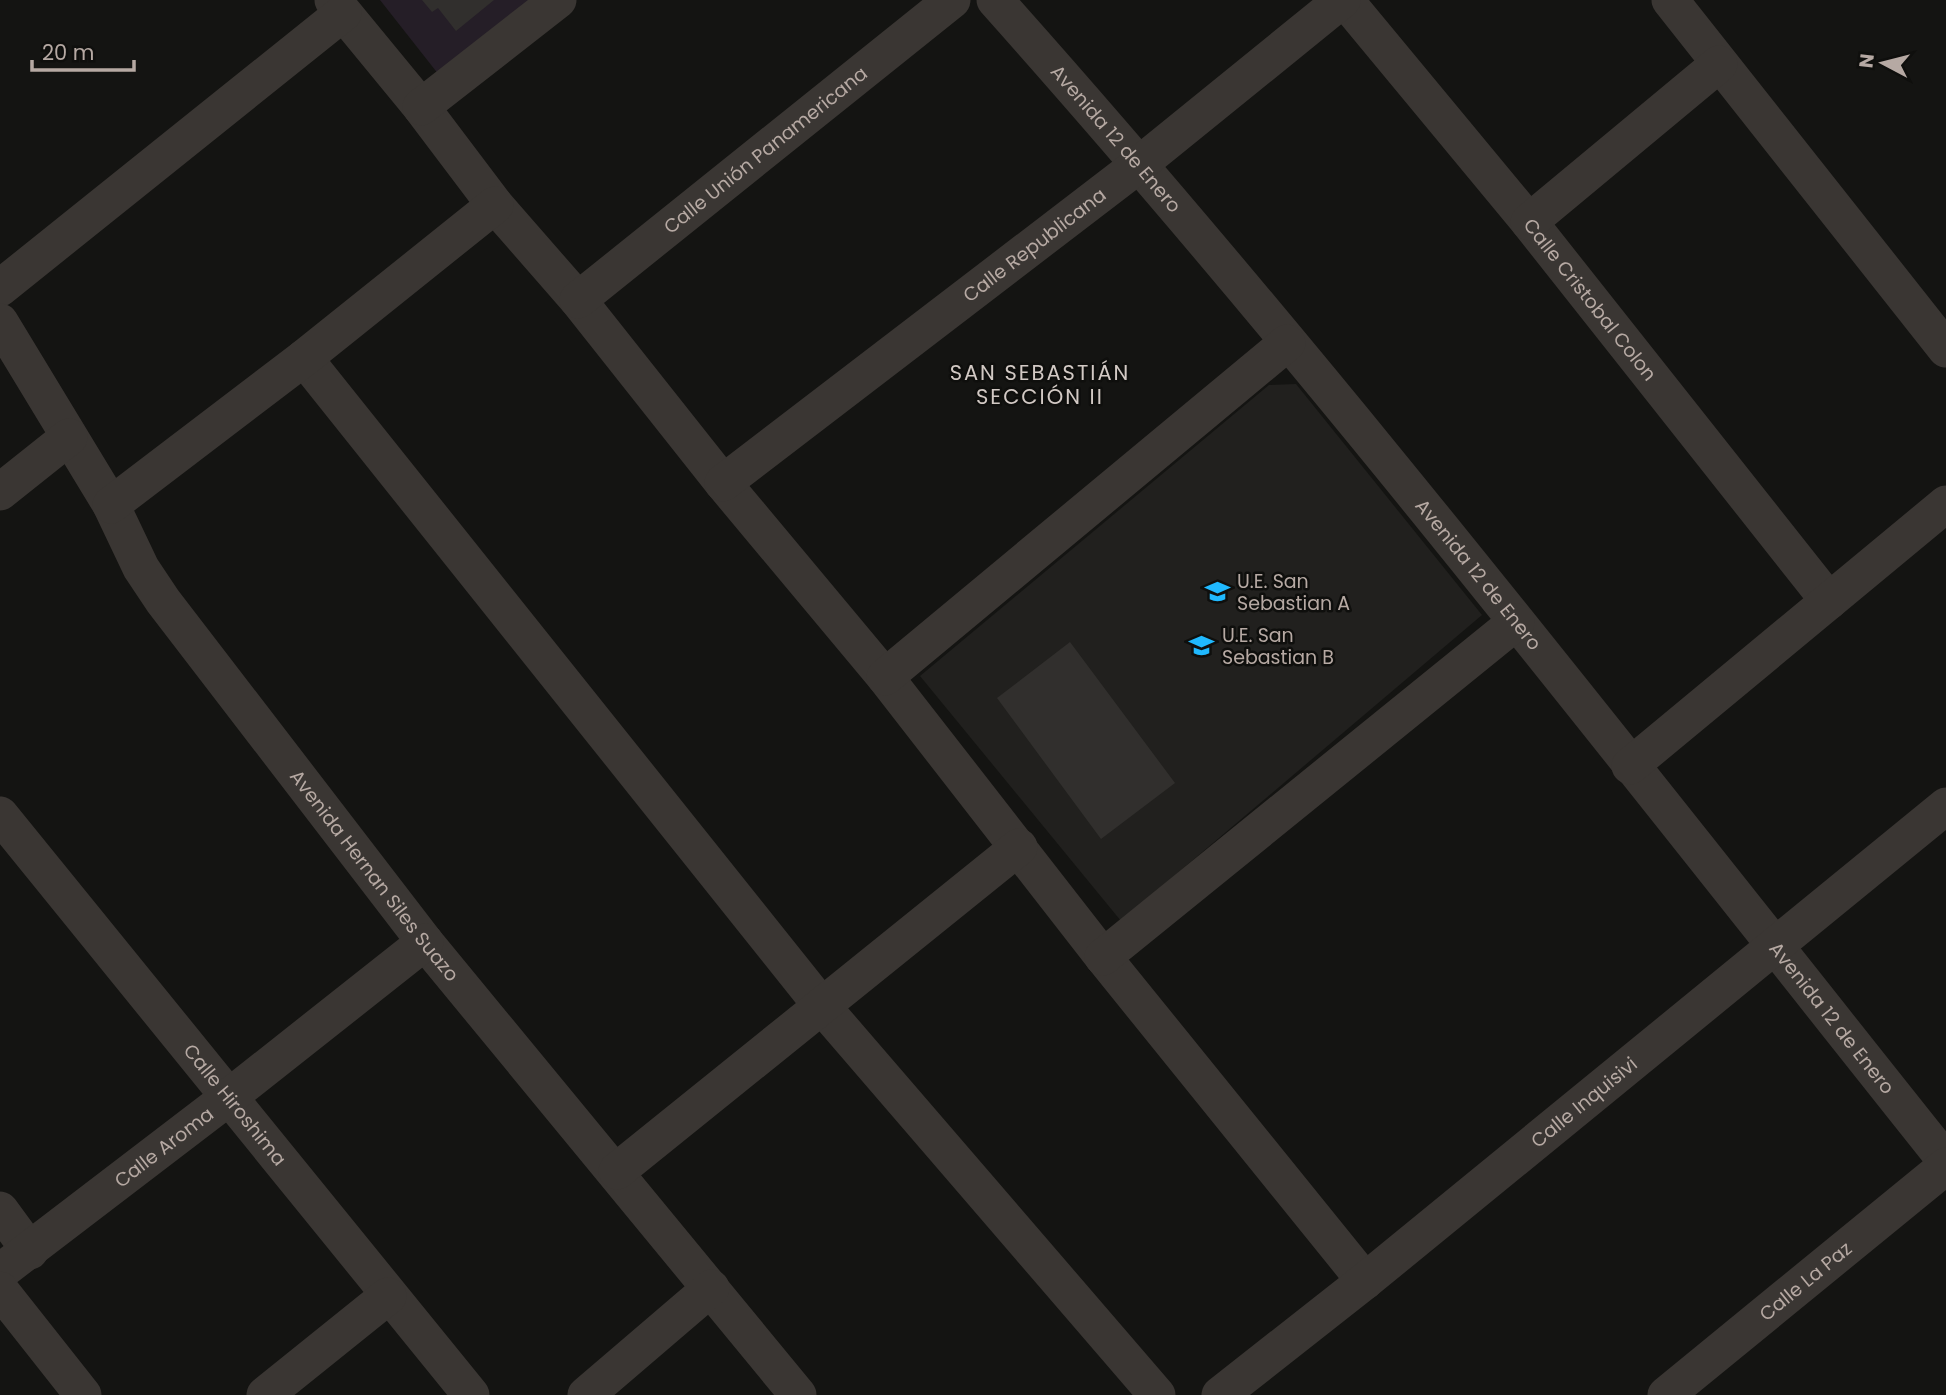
<svg xmlns="http://www.w3.org/2000/svg" width="1946" height="1395" font-family="Poppins,sans-serif">
<style>
.built{fill:#21201e}
.green{fill:#251e27}
.building{fill:#312f2d}
.lines{fill:none;stroke-linecap:round;stroke-linejoin:round}
.minor{stroke:#3a3633;stroke-width:37}
.labels{text-anchor:middle;dominant-baseline:central;stroke-width:5;stroke-linejoin:round;paint-order:stroke}
.street-label{font-size:19px;fill:#b6a9a3;stroke:#0f0f0d}
.poi-label{font-size:19px;fill:#b6a9a3;stroke:#0f0f0d;text-anchor:start}
.neighbourhood-label{font-size:21px;letter-spacing:2px;fill:#d2c9c4;stroke:#0f0f0d}
</style>
<rect width="100%" height="100%" fill="#141412"/>
<path class="built" d="M 1296,384 L 1482,615 L 1121,921 L 920,676 L 1269,385 Z"/>
<path class="green" d="M 380,0 L 533,0 L 439,75 Z"/>
<path class="building" d="M 422,0 L 494,0 L 456,31 L 438,8 L 432,12 Z
M 1070,642 L 1175,783 L 1101,839 L 997,698 Z"/>
<g class="lines">
<g class="minor">
<path d="M 333,0 L 421,107 L 495,205 L 578,300 L 723,483 L 885,677 L 1103,957 L 1365,1281"/>
<path id="s1" d="M 995,0 C 1328,373 1634,770 1946,1161"/>
<path id="s2" d="M 1345,0 L 1529,222 L 1829,601"/>
<path d="M 1670,0 L 1946,349"/>
<path d="M 421,107 L 558,0"/>
<path d="M 1529,222 L 1719,64"/>
<path d="M 0,288 L 343,13"/>
<path id="s3" d="M 578,300 L 952,0"/>
<path id="s4" d="M 0,322 L 111,505 L 141,568 L 163,601 L 425,942 L 798,1395"/>
<path d="M 304,358 L 821,1005 L 1157,1395"/>
<path id="s5" d="M 723,483 L 1141,163 L 1342,0"/>
<path d="M 0,492 L 69,437"/>
<path d="M 111,505 L 304,358 L 495,205"/>
<path d="M 885,677 L 1287,343"/>
<path d="M 1630,766 L 1946,504"/>
<path id="s6" d="M 0,815 L 471,1395"/>
<path d="M 1103,957 L 1516,622"/>
<path d="M 617,1171 L 1019,847"/>
<path d="M 0,1210 L 30,1251"/>
<path id="s7" d="M 0,1272 L 229,1097 L 425,942"/>
<path d="M 0,1290 L 83,1395"/>
<path d="M 265,1395 L 388,1296"/>
<path d="M 586,1395 L 711,1288"/>
<path id="s8" d="M 1220,1395 L 1365,1281 L 1946,806"/>
<path id="s9" d="M 1666,1395 L 1946,1166"/>
</g>
</g>
<defs>
<symbol id="school-bare" viewBox="-9 -9 18 18"><path d="M0-5L7-2L0 1L-7-2ZM-4 1L0 2.5L4 1V4Q0 6-4 4Z" fill="#20b9ff" stroke="#0f0f0d" stroke-width="2.5" paint-order="stroke"/></symbol>
</defs>
<g fill-rule="evenodd">
<use href="#school-bare" x="1200" y="574" width="35" height="35"/>
<use href="#school-bare" x="1184" y="628" width="35" height="35"/>
</g>
<g class="labels">
<g class="street-label">
<text stroke="none"><textPath href="#s1" startOffset="184">Avenida 12 de Enero</textPath></text>
<text stroke="none"><textPath href="#s3" startOffset="240">Calle Unión Panamericana</textPath></text>
<text stroke="none"><textPath href="#s5" startOffset="392">Calle Republicana</textPath></text>
<text stroke="none"><textPath href="#s2" startOffset="387">Calle Cristobal Colon</textPath></text>
<text stroke="none"><textPath href="#s1" startOffset="751">Avenida 12 de Enero</textPath></text>
<text stroke="none"><textPath href="#s4" startOffset="670">Avenida Hernan Siles Suazo</textPath></text>
<text stroke="none"><textPath href="#s1" startOffset="1318">Avenida 12 de Enero</textPath></text>
<text stroke="none"><textPath href="#s8" startOffset="467">Calle Inquisivi</textPath></text>
<text stroke="none"><textPath href="#s6" startOffset="373">Calle Hiroshima</textPath></text>
<text stroke="none"><textPath href="#s7" startOffset="206">Calle Aroma</textPath></text>
<text stroke="none"><textPath href="#s9" startOffset="180">Calle La Paz</textPath></text>
</g>
<g class="poi-label">
<text x="1237" y="581">U.E. San<tspan x="1237" dy="22">Sebastian A</tspan></text>
<text x="1222" y="635">U.E. San<tspan x="1222" dy="22">Sebastian B</tspan></text>
</g>
<g class="neighbourhood-label">
<text x="1040" y="372">SAN SEBASTIÁN<tspan x="1040" dy="24">SECCIÓN II</tspan></text>
</g>
</g>
<g transform="translate(1883 63) rotate(277)" stroke="#0f0f0d" stroke-width="5" paint-order="stroke">
<path d="M0-5L12 26L0 18L-12 26Z" fill="#b6a9a3"/>
<text y="-10" font-size="19" font-weight="bold" text-anchor="middle" fill="#b6a9a3">N</text>
</g>
<path d="M32 60v10h102v-10" fill="none" stroke="#b6a9a3" stroke-width="3.5"/>
<text x="42" y="60" font-size="21" fill="#b6a9a3" stroke="#0f0f0d" stroke-width="5" paint-order="stroke">20 m</text>
</svg>
